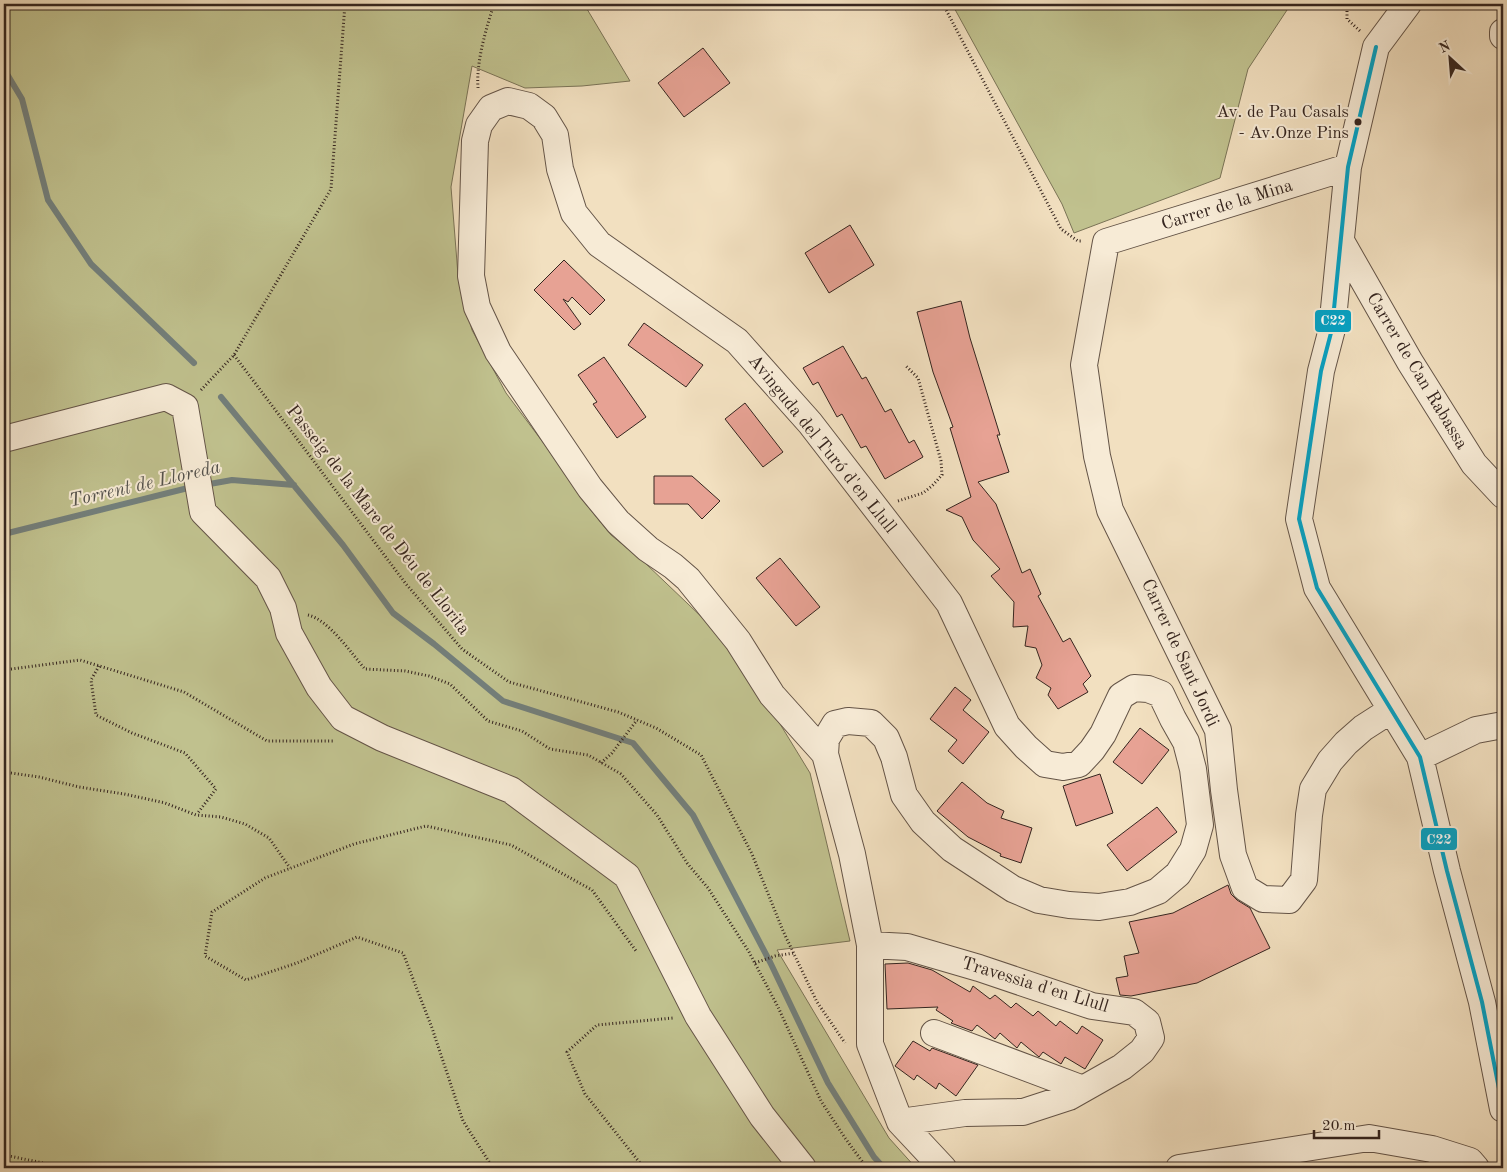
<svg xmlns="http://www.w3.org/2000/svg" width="1507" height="1172" font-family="'Old Standard TT',serif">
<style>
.green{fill:#c0c18e;stroke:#7a7356}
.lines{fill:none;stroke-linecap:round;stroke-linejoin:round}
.stream{stroke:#737f7b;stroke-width:6}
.building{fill:#e7a294;stroke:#35251f}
.minor-casing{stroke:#645447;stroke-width:28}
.path{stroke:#35251f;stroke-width:3;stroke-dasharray:1 2.5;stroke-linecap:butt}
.minor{stroke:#f7ebd6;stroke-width:26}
.bus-1-casing{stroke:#f7ebd6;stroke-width:8}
.bus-1{stroke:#03a2c5;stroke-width:4}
.bus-dot{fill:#35251f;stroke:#f7ebd6;stroke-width:2}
.labels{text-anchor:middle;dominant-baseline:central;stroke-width:4;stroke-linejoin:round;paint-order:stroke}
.bus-label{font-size:17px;fill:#35251f;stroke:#f7ebd6;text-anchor:end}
.street-label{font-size:18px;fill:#35251f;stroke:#f7ebd6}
.water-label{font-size:19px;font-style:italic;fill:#54524d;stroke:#f7ebd6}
.line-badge{stroke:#f7ebd6;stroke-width:2}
.badge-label{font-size:14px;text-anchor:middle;font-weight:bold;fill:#fff}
</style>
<rect width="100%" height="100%" fill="#f2e0c0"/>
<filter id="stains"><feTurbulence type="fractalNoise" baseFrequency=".004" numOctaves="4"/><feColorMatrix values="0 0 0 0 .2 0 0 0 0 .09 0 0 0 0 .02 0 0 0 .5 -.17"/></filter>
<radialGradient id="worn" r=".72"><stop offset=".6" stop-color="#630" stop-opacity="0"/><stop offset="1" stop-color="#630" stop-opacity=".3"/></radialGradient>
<path class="green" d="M 4,4 L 584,4 L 630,81 L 582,86 L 525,88 L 472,66 L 451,187 L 458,275 L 472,330 L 506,393 L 545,445 L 585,503 L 611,535 L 644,562 L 709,624 L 766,701 L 810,773 L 850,941 L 777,950 L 889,1138 L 916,1168 L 4,1168 Z
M 952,4 L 1291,4 L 1248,69 L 1220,178 L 1074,233 L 1062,204 Z"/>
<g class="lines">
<path class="stream" d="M 4,69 L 22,99 L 48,200 L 91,264 L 194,363
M 221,397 L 343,545 L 393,613 L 434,644 L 503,701 L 633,743 L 693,815 L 770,962 L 828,1083 L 874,1157 L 884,1168
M 204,485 L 232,480 L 294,485
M 4,534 L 192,487"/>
</g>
<path class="building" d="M 703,48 L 730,83 L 684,117 L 658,83 Z
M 850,225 L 874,265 L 829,293 L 805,253 Z
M 564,260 L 605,300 L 590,315 L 572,297 L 568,302 L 563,299 L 581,324 L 574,330 L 534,290 Z
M 961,301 L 970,338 L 1000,435 L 997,435 L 1009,472 L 978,482 L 996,504 L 1022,573 L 1030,569 L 1041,594 L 1038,596 L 1063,642 L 1070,638 L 1091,676 L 1083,684 L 1088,692 L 1058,709 L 1048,695 L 1051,688 L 1036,678 L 1042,665 L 1036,648 L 1025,646 L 1028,626 L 1013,627 L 1014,602 L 991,576 L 1000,569 L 973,540 L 962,517 L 946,510 L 971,497 L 950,428 L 953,427 L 933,372 L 917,312 Z
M 644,323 L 703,365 L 686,387 L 628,345 Z
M 843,346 L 862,379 L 866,377 L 885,412 L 891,409 L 909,443 L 914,440 L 923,457 L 885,479 L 866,446 L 861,448 L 842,414 L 837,417 L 818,382 L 813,385 L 803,368 Z
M 604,357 L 646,417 L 617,438 L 593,404 L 597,402 L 578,375 Z
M 745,403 L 783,452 L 763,467 L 725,419 Z
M 654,476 L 692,476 L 720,501 L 702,519 L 688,504 L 654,504 Z
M 780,558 L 820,607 L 796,626 L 756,578 Z
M 955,687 L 971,700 L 963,710 L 989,732 L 963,764 L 948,751 L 957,740 L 930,719 Z
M 1140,728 L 1169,750 L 1142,784 L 1113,762 Z
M 1100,774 L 1113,813 L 1076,826 L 1063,786 Z
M 962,782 L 987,803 L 1004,811 L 1001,818 L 1032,828 L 1021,863 L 1000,856 L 1001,854 L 968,837 L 937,811 Z
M 1157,807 L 1177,832 L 1127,871 L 1107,845 Z
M 1228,885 L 1231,894 L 1237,900 L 1250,908 L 1270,948 L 1197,983 L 1131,996 L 1120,995 L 1116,978 L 1128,976 L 1124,956 L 1139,953 L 1129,922 L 1173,913 Z
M 908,963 L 932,970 L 970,992 L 973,986 L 990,999 L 995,995 L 1011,1008 L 1016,1003 L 1033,1016 L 1038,1011 L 1056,1026 L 1060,1021 L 1077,1034 L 1082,1026 L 1103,1040 L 1085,1069 L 1065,1057 L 1061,1064 L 1043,1052 L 1039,1057 L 1021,1042 L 1017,1048 L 1000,1033 L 995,1039 L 977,1025 L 972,1031 L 951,1023 L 953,1021 L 936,1010 L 938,1007 L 887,1009 L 885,964 Z
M 913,1041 L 930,1051 L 932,1048 L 978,1065 L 956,1096 L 939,1083 L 936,1089 L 917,1075 L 914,1080 L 895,1066 Z"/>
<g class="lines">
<defs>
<path id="minor" d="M 1408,4 L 1376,47 L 1348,167 L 1332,329 L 1321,371 L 1299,519 L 1317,588 L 1420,757 L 1447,871 L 1482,1002 L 1503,1109
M 1503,32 L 1503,36
M 1348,167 L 1106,242 L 1084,365 L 1097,456 L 1110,510 L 1218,730 L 1224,790 L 1233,855 L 1245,888 L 1263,899 L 1289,900 L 1304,880 L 1309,815 L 1313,789 L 1330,761 L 1346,743 L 1363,728 L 1391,710
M 1341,241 L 1410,362 L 1474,464 L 1503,495
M 4,439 L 166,397 L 185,407 L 203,512 L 268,578 L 283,608 L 289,633 L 319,687 L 343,718 L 382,738 L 511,790 L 627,876 L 698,1016 L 762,1116 L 803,1168
M 825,754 L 772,695 L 738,641 L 688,579 L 673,566 L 648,549 L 618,522 L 590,488 L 498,352 L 477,307 L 471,276 L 475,141 L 479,125 L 491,108 L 508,101 L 529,106 L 544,117 L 555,135 L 560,169 L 574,213 L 599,244 L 737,341 L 810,423 L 949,603 L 1007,726 L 1026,747 L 1045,764 L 1063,767 L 1079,764 L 1092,750 L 1103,734 L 1121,696 L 1134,688 L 1148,689 L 1161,694 L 1173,719 L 1186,742 L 1193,769 L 1200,825 L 1193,850 L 1178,874 L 1158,891 L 1130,902 L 1099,907 L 1069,905 L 1039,900 L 1013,889 L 952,849 L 923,822 L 904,795 L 894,757 L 886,738 L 871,723 L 848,721 L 835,724 L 826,739 L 825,754 L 852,854 L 870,945 L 870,1044 L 900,1122 L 943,1168
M 1420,757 L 1476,730 L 1503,725
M 870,945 L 907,947 L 979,968 L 1092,1006 L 1134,1012 L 1147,1022 L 1151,1038 L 1142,1051 L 1122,1067 L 1069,1097 L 1023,1112 L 965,1113 L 900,1122
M 934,1033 L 1083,1089
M 1179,1168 L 1369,1138 L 1432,1149 L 1470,1161 L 1476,1168"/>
</defs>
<use href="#minor" class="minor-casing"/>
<path class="path" d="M 943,4 L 1061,229 L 1078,241 L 1082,241
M 1347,4 L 1347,19 L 1360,31
M 478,88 C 476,62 486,29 494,4
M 234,355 L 406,584 L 462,649 L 509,682 L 618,712 L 656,728 L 701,755 L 752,854 L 783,931 L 817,1002 L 845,1043
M 201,390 L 234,355 L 331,189 L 345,4
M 898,501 L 923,493 L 932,486 L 942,475 L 941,461 L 918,378 L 906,366
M 308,615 C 329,620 351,653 365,669 L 405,671 L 429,676 L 450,684 L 488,721 L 522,731 L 550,749 L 588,755 L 621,774 L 657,815 L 687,863 L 708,888 L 749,952 L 778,1007 L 821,1101 L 845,1138 L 867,1168
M 99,666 L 91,680 L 96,715 L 132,733 L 185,753 L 216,789 L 197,814
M 4,670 L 80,660 L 184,692 L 267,741 L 334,741
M 601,763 L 612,753 L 637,720
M 4,772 L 39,777 L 79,787 L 124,794 L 165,803 L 196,815 L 221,817 L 245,824 L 269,838 L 290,868
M 755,963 L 775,956 L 794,953
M 4,1155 L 68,1168
M 493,1168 L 463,1121 L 432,1028 L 403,953 L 357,937 L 297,963 L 246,980 L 205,956 L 212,912 L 265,878 L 354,844 L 426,826 L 511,845 L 592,890 L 636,951
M 644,1168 L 585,1094 L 567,1052 L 597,1025 L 673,1018"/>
<use href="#minor" class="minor"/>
<defs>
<path id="bus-1" d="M 1376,47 L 1348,167 L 1332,329 L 1321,371 L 1299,519 L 1317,588 L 1420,757 L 1447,871 L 1482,1002 L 1503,1109"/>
</defs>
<use href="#bus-1" class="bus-1-casing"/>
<use href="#bus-1" class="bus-1"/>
</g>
<circle class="bus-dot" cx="1358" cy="122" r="4.5"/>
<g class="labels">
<g class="bus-label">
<text x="1349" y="112">Av. de Pau Casals<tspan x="1349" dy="21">- Av.Onze Pins</tspan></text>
</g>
<g class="street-label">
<text transform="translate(1227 205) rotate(-17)">Carrer de la Mina</text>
<text transform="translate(1417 371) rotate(59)">Carrer de Can Rabassa</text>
<text transform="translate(822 444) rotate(51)">Avinguda del Turó d'en Llull</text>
<text transform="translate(378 520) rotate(52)">Passeig de la Mare de Déu de Llorita</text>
<text transform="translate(1180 653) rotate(65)">Carrer de Sant Jordi</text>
<text transform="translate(1035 985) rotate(17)">Travessia d'en Llull</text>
</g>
<g class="water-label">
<text transform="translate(145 485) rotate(-13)">Torrent de Lloreda</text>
</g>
</g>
<g class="line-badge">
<rect x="1314" y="309" width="38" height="24" rx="5" fill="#03a2c5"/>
<rect x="1420" y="827" width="38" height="24" rx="5" fill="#03a2c5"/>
</g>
<g class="badge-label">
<text x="1333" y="325">C22</text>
<text x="1439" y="844">C22</text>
</g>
<rect width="1507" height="1172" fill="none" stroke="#f2e0c0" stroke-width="20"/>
<rect x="5" y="5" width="1497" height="1162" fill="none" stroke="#35251f" stroke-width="2.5"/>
<rect x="10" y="10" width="1487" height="1152" fill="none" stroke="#35251f"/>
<g transform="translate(1450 58) rotate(334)" stroke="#f7ebd6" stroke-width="4" paint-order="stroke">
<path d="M0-4L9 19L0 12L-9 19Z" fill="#35251f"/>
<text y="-8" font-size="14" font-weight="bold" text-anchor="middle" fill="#35251f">N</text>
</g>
<path d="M1314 1130v8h65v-8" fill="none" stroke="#35251f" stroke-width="2.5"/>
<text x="1322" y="1130" font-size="15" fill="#35251f" stroke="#f7ebd6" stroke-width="4" paint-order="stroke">20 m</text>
<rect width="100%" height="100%" filter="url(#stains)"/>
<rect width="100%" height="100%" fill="url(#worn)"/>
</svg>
